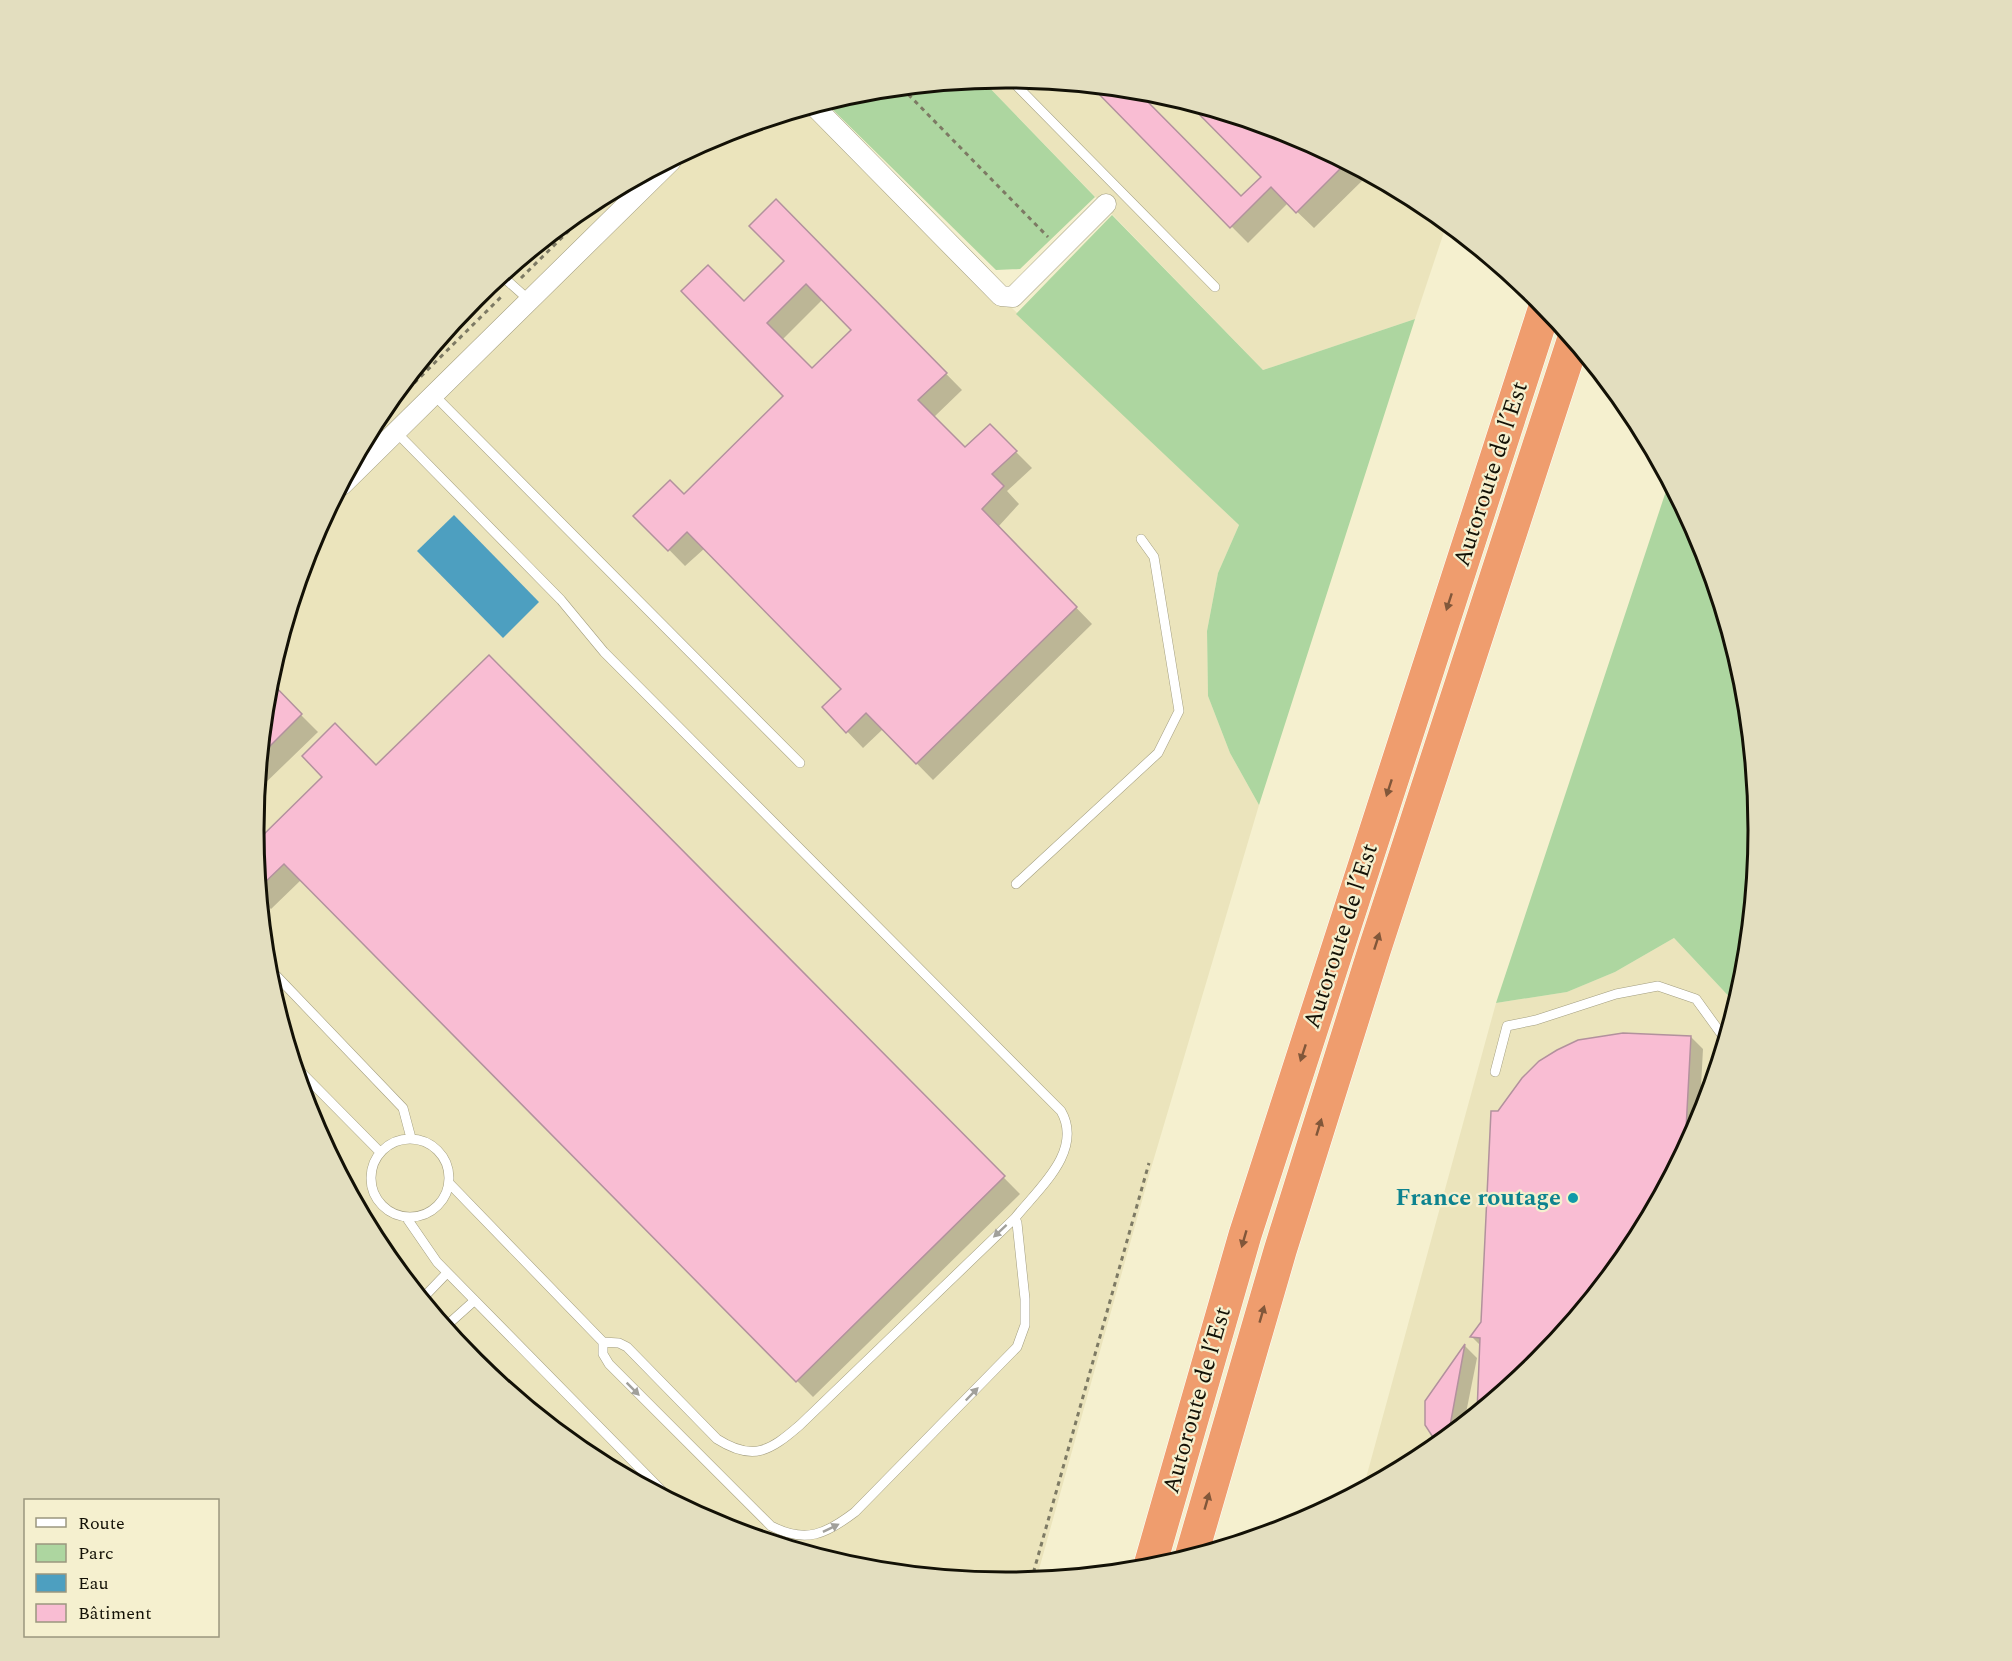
<svg xmlns="http://www.w3.org/2000/svg" width="2012" height="1661" font-family="Spectral,serif">
<style>
.built{fill:#ebe4bc}
.green{fill:#add6a0}
.water{fill:#4d9fc0}
.shadow{fill:#0003;fill-rule:evenodd}
.building{fill:#f9bdd3;stroke:#b2919d;stroke-width:1.5;fill-rule:evenodd}
.lines{fill:none;stroke-linecap:round;stroke-linejoin:round}
.lane-casing{stroke:#a29d7f;stroke-width:10}
.street-casing{stroke:#a29d7f;stroke-width:21}
.highway-casing{stroke:#fff;stroke-width:34}
.path{stroke:#7d7a64;stroke-width:3;stroke-dasharray:4.5 4.5;stroke-linecap:butt}
.lane{stroke:#fff;stroke-width:9}
.street{stroke:#fff;stroke-width:20}
.highway{stroke:#ef9d6e;stroke-width:33}
.oneway{fill:#81573a}
.oneway2{fill:#a1a09b}
.culture-dot{fill:#0f9aa8;stroke:#f5f0cf;stroke-width:2}
.labels{text-anchor:middle;dominant-baseline:central;stroke-width:4.5;stroke-linejoin:round;paint-order:stroke}
.street-label{font-size:24px;fill:#131106;stroke:#f5f0cf}
.culture-label{font-size:24px;font-weight:bold;fill:#0d838f;stroke:#f5f0cf;text-anchor:end}
.rim{fill:none;stroke:#131106;stroke-width:3}
</style>
<rect width="100%" height="100%" fill="#f5f0cf"/>
<path class="built" d="M 1006,78 L 1153,93 L 1294,135 L 1424,205 L 1447,223 L 1415,319 L 1263,370 L 982,80 Z
M 804,109 L 1239,525 L 1218,573 L 1207,631 L 1208,696 L 1230,753 L 1259,805 L 1152,1165 L 1036,1580 L 1006,1583 L 859,1568 L 718,1526 L 588,1456 L 474,1362 L 380,1248 L 311,1118 L 268,977 L 254,830 L 268,683 L 311,542 L 381,412 L 474,298 L 588,205 L 718,135 Z
M 1674,938 L 1736,1004 L 1701,1119 L 1631,1249 L 1538,1363 L 1424,1456 L 1363,1489 L 1496,1003 L 1567,992 L 1615,972 Z"/>
<path class="green" d="M 982,80 L 1095,197 L 1020,269 L 996,270 L 826,103 L 860,92 Z
M 1112,215 L 1263,370 L 1415,319 L 1259,805 L 1230,753 L 1208,696 L 1207,631 L 1218,573 L 1239,525 L 1016,314 Z
M 1669,482 L 1701,543 L 1744,684 L 1758,831 L 1744,978 L 1736,1004 L 1674,938 L 1615,972 L 1567,992 L 1496,1003 Z"/>
<path class="water" d="M 454,515 L 539,602 L 503,638 L 417,551 Z"/>
<path class="shadow" d="M 1093,87 L 1135,91 L 1241,198 L 1263,177 L 1294,135 L 1368,175 L 1314,228 L 1288,203 L 1248,243 Z
M 776,201 L 962,390 L 934,417 L 965,449 L 990,426 L 1032,468 L 1007,491 L 1019,504 L 998,527 L 1092,624 L 933,780 L 883,729 L 863,748 L 824,707 L 843,689 L 705,548 L 685,566 L 636,516 L 684,496 L 785,396 L 744,303 L 786,261 ZM 823,299 L 853,330 L 812,370 L 782,340 Z
M 489,657 L 1020,1194 L 813,1397 L 301,880 L 271,909 L 260,898 L 254,836 L 259,841 L 376,767 Z
M 273,687 L 318,732 L 257,791 L 267,692 Z
M 1691,1037 L 1703,1049 L 1699,1123 L 1631,1249 L 1538,1363 L 1481,1346 L 1472,1337 L 1482,1323 L 1499,1113 Z
M 1465,1346 L 1477,1358 L 1464,1423 L 1440,1443 L 1429,1396 Z"/>
<path class="building" d="M 1091,86 L 1137,91 L 1241,196 L 1261,177 L 1188,103 L 1294,135 L 1346,163 L 1296,213 L 1271,187 L 1230,228 Z
M 776,199 L 947,373 L 918,400 L 965,447 L 990,424 L 1017,451 L 992,474 L 1004,486 L 982,509 L 1077,607 L 916,764 L 866,713 L 846,733 L 822,707 L 841,689 L 687,532 L 668,551 L 633,516 L 670,480 L 684,494 L 783,396 L 681,291 L 708,265 L 744,301 L 784,261 L 749,226 ZM 806,284 L 851,330 L 812,368 L 767,323 Z
M 489,655 L 1005,1176 L 796,1382 L 284,864 L 259,888 L 255,843 L 322,777 L 302,756 L 335,723 L 376,765 Z
M 269,680 L 302,714 L 261,755 L 268,683 Z
M 1623,1033 L 1691,1036 L 1685,1148 L 1631,1249 L 1538,1363 L 1477,1413 L 1480,1338 L 1470,1337 L 1481,1322 L 1491,1111 L 1498,1111 L 1522,1078 L 1539,1061 L 1557,1050 L 1578,1040 Z
M 1465,1344 L 1448,1437 L 1438,1445 L 1425,1425 L 1425,1401 Z"/>
<g class="lines">
<defs>
<path id="lane" d="M 1009,78 L 1215,287
M 502,276 L 529,300
M 433,394 L 800,763
M 396,432 L 561,600 L 604,652 L 1061,1111 C 1084,1151 1038,1189 1015,1218
M 1016,884 L 1158,753 L 1179,711 L 1154,557 L 1141,539
M 267,966 L 403,1108 L 411,1138
M 294,1065 L 380,1152
M 1495,1072 L 1507,1026 L 1536,1020 L 1616,994 L 1658,986 L 1696,999 L 1725,1039
M371 1178a39 39 0 1 1 78 0a39 39 0 1 1-78 0Z
M 449,1183 L 603,1342 L 603,1354 L 609,1364 L 771,1526 C 806,1544 826,1534 855,1512 L 1017,1347 L 1025,1325 L 1025,1299 L 1017,1223 L 1015,1218 L 800,1425 C 770,1451 753,1462 717,1439 L 627,1347 L 619,1343 L 603,1342
M 406,1217 L 437,1262 L 671,1500
M 422,1299 L 447,1273
M 445,1327 L 474,1301"/>
<path id="street" d="M 814,106 L 1001,296 L 1013,297 L 1106,204
M 342,485 L 671,161"/>
<path id="highway" d="M 1191,1557 L 1280,1251 L 1374,951 L 1573,341
M 1149,1569 L 1245,1235 L 1545,307"/>
</defs>
<use href="#lane" class="lane-casing"/>
<use href="#street" class="street-casing"/>
<use href="#highway" class="highway-casing"/>
<path class="path" d="M 902,88 L 1048,237
M 521,278 L 603,197
M 376,421 L 503,295
M 1031,1581 L 1149,1163"/>
<use href="#lane" class="lane"/>
<use href="#street" class="street"/>
<use href="#highway" class="highway"/>
</g>
<defs><path id="oneway-solid" d="M-6-.8H1V-3.2L6.5 0L1 3.2V.8H-6Z" transform="scale(1.5)"/></defs>
<g class="oneway">
<use href="#oneway-solid" transform="translate(1449 602) rotate(108)"/>
<use href="#oneway-solid" transform="translate(1389 788) rotate(108)"/>
<use href="#oneway-solid" transform="translate(1377 941) rotate(-72)"/>
<use href="#oneway-solid" transform="translate(1303 1053) rotate(108)"/>
<use href="#oneway-solid" transform="translate(1319 1127) rotate(-73)"/>
<use href="#oneway-solid" transform="translate(1244 1239) rotate(106)"/>
<use href="#oneway-solid" transform="translate(1262 1314) rotate(-74)"/>
<use href="#oneway-solid" transform="translate(1207 1501) rotate(-74)"/>
</g>
<g class="oneway2">
<use href="#oneway-solid" transform="translate(1000 1231) rotate(137)"/>
<use href="#oneway-solid" transform="translate(633 1389) rotate(45)"/>
<use href="#oneway-solid" transform="translate(972 1394) rotate(-46)"/>
<use href="#oneway-solid" transform="translate(831 1528) rotate(-26)"/>
</g>
<circle class="culture-dot" cx="1573" cy="1198" r="6"/>
<g class="labels">
<g class="street-label">
<text transform="translate(1491 474) rotate(-72)">Autoroute de l’Est</text>
<text transform="translate(1341 936) rotate(-72)">Autoroute de l’Est</text>
<text transform="translate(1197 1400) rotate(-74)">Autoroute de l’Est</text>
</g>
<g class="culture-label">
<text x="1561" y="1198">France routage</text>
</g>
</g>
<path d="M0 0H2012V1661H0ZM264 830a742 742 0 1 1 1484 0a742 742 0 1 1-1484 0Z" fill="#e3debf" fill-rule="evenodd"/>
<path class="rim" d="M264 830a742 742 0 1 1 1484 0a742 742 0 1 1-1484 0Z"/>
<rect x="24" y="1499" width="195" height="138" fill="#f5f0cf" stroke="#9b977f" stroke-width="1.5"/>
<rect x="36" y="1518" width="30" height="9" fill="#ffffff" stroke="#9b977f" stroke-width="1.5"/>
<text x="78" y="1529" font-size="18" fill="#131106">Route</text>
<rect x="36" y="1544" width="30" height="18" fill="#add6a0" stroke="#9b977f" stroke-width="1.5"/>
<text x="78" y="1559" font-size="18" fill="#131106">Parc</text>
<rect x="36" y="1574" width="30" height="18" fill="#4d9fc0" stroke="#9b977f" stroke-width="1.5"/>
<text x="78" y="1589" font-size="18" fill="#131106">Eau</text>
<rect x="36" y="1604" width="30" height="18" fill="#f9bdd3" stroke="#9b977f" stroke-width="1.5"/>
<text x="78" y="1619" font-size="18" fill="#131106">Bâtiment</text>
</svg>
